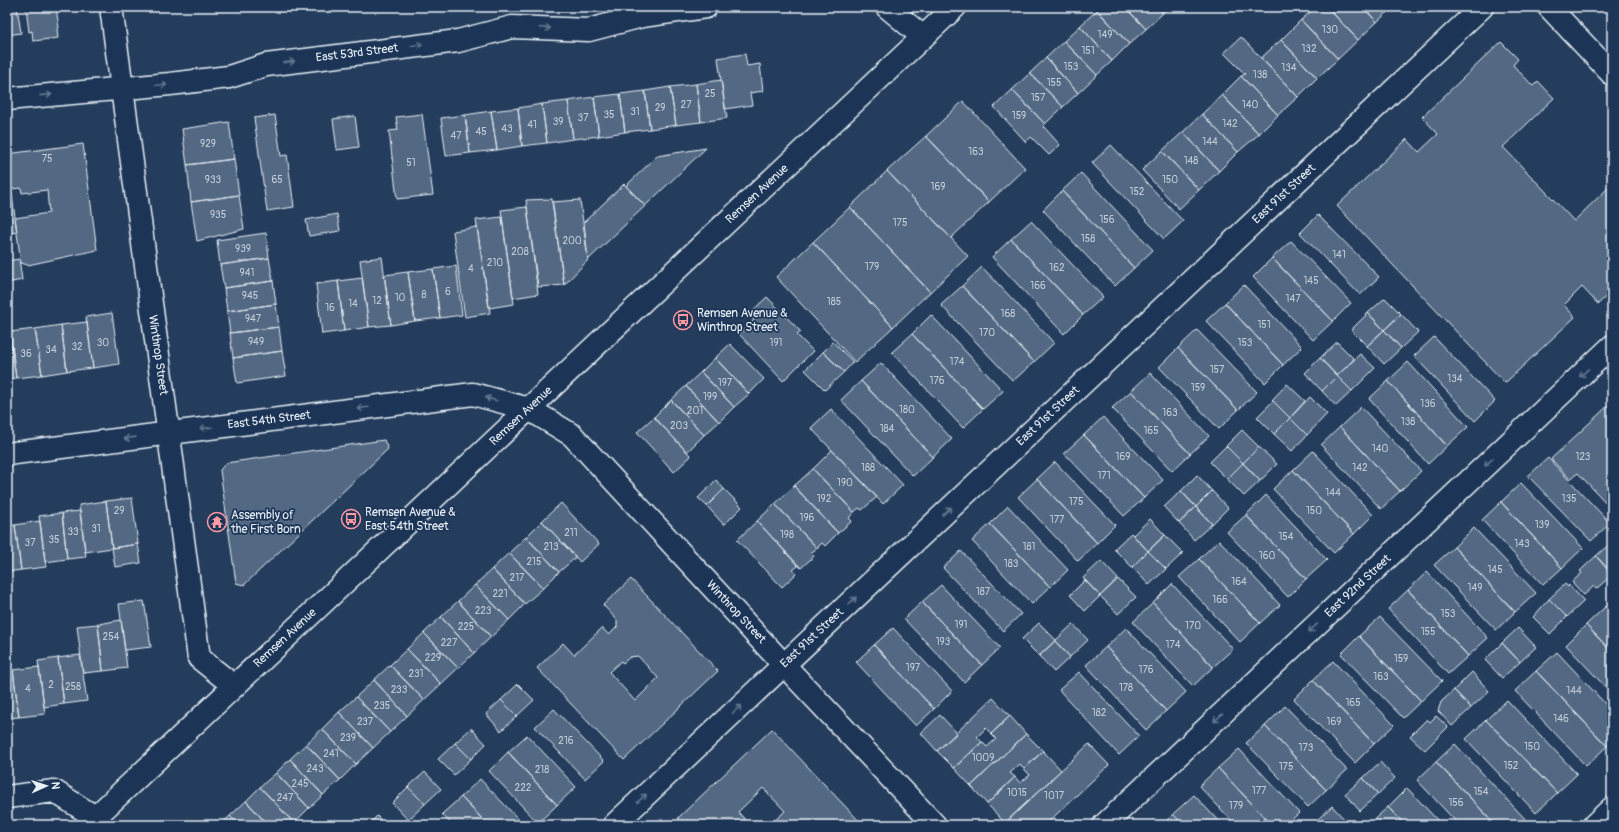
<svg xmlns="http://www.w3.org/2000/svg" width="1619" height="832" font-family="Pangolin,sans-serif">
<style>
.building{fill:#536782;stroke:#e8f1f8;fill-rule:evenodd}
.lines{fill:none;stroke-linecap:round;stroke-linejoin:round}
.minor-casing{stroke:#e8f1f8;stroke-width:25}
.major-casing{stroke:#e8f1f8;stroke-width:25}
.minor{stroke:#1d3557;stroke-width:22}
.major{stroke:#1d3557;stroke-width:22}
.oneway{stroke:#64778f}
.labels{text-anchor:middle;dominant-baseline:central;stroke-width:3.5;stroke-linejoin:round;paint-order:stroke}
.number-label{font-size:10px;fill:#c3ceda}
.street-label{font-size:12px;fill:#e8f1f8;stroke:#1d3557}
.poi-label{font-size:12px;fill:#e8f1f8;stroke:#1d3557;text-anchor:start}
</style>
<rect width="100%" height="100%" fill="#253d5d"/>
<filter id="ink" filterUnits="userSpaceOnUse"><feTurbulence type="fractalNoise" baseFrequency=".025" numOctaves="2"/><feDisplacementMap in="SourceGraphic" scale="8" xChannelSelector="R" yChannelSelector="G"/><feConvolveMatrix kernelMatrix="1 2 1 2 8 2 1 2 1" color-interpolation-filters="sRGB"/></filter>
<g filter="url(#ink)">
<path class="building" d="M 7,7 L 17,7 L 21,33 L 7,35 Z
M 26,7 L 56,7 L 59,28 L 57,28 L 58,38 L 33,41 L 32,31 L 29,32 Z
M 1100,7 L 1125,7 L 1146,29 L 1129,44 L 1097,10 Z
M 1125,7 L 1158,7 L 1163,13 L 1146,29 Z
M 1158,7 L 1169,7 L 1163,13 Z
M 1316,7 L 1327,7 L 1358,40 L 1338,59 L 1301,20 Z
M 1327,7 L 1363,7 L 1377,22 L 1358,40 Z
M 1363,7 L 1393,7 L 1377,22 Z
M 1097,10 L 1129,44 L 1112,61 L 1080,26 Z
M 1301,20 L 1338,59 L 1317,78 L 1281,40 Z
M 1080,26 L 1112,61 L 1097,75 L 1064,41 Z
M 1241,37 L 1298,97 L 1278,115 L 1241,76 L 1245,74 L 1224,53 Z
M 1281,40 L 1317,78 L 1298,97 L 1261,58 Z
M 1064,41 L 1097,75 L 1078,93 L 1046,58 Z
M 1501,42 L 1518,59 L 1513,65 L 1533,86 L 1538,81 L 1554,98 L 1503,147 L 1574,221 L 1612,184 L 1612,291 L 1598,304 L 1582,287 L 1564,305 L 1575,317 L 1505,383 L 1337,206 L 1407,139 L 1419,152 L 1438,134 L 1422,117 Z
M 745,54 L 747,66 L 760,64 L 763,91 L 750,93 L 752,105 L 725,109 L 718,58 Z
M 1046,58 L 1078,93 L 1063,107 L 1030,73 Z
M 1030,73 L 1063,107 L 1045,124 L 1012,90 Z
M 1241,76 L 1278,115 L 1259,134 L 1222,95 Z
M 721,80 L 727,118 L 701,122 L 696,84 Z
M 696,84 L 701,122 L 676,125 L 670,87 Z
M 670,87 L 676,125 L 650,129 L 645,91 Z
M 1012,90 L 1045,124 L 1043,126 L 1060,145 L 1049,155 L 1031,137 L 1026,142 L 994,107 Z
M 645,91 L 650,129 L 625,132 L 620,94 Z
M 620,94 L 625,132 L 599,136 L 594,97 Z
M 1222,95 L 1259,134 L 1238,152 L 1202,114 Z
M 594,97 L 599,136 L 573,139 L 568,101 Z
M 568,101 L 573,139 L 547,143 L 542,104 Z
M 963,101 L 1025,168 L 989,202 L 926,136 Z
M 542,104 L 547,143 L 522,146 L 518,108 Z
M 518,108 L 522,146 L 497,150 L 491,111 Z
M 491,111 L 497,150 L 470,153 L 465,115 Z
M 422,114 L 433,195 L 397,199 L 389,131 L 398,130 L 396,117 Z
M 1202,114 L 1238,152 L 1219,171 L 1183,132 Z
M 275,115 L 281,156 L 287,155 L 294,207 L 267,211 L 254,118 Z
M 465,115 L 470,153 L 446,156 L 441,118 Z
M 355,116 L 359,147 L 337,150 L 333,119 Z
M 229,122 L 234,159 L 187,165 L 182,129 Z
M 1183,132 L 1219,171 L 1199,190 L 1162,151 Z
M 926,136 L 989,202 L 951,238 L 887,171 Z
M 83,144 L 97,250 L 28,265 L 21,263 L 15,218 L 49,213 L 47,190 L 22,193 L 21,188 L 12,189 L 7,154 Z
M 1111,145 L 1183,221 L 1164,239 L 1092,163 Z
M 706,148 L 645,206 L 626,186 L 657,156 Z
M 1162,151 L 1199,190 L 1179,209 L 1142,170 Z
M 7,158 L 17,232 L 7,233 Z
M 234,159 L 239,195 L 191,202 L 187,165 Z
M 887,171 L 968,256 L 930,292 L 850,207 Z
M 1081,173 L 1153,250 L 1134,268 L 1062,191 Z
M 624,184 L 645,206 L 588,260 L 584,222 Z
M 1062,191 L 1134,268 L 1115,286 L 1043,210 Z
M 239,195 L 244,229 L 197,241 L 191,202 Z
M 552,199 L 564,285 L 538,287 L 526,200 Z
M 580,200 L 588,260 L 564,285 L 552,202 Z
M 527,207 L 538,294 L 513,298 L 501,210 Z
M 850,207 L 930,292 L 893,327 L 813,242 Z
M 337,214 L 340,231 L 309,236 L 306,220 Z
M 1318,215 L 1379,277 L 1360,295 L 1300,233 Z
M 502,217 L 514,304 L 489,308 L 476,220 Z
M 1031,221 L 1103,297 L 1083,315 L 1011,239 Z
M 477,227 L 490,313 L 465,317 L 453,231 Z
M 266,233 L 269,258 L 220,265 L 217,240 Z
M 1011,239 L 1083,315 L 1064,334 L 992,257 Z
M 1291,241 L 1351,303 L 1333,321 L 1272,258 Z
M 813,242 L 893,327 L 855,362 L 776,277 Z
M 382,257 L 391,325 L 369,327 L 360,260 Z
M 269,258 L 273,281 L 224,288 L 220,265 Z
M 1272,258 L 1333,321 L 1313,340 L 1253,277 Z
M 19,259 L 22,280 L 7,283 L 7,261 Z
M 456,266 L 462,315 L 440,318 L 433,269 Z
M 982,267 L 1054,343 L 1034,362 L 962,286 Z
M 433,269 L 440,318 L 415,321 L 408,272 Z
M 408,272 L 415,321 L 391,325 L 384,275 Z
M 362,278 L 369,327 L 344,331 L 338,281 Z
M 273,281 L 276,304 L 227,311 L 224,288 Z
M 338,281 L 344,331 L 322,334 L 316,284 Z
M 1244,285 L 1302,347 L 1283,365 L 1225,303 Z
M 962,286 L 1034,362 L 1013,381 L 941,305 Z
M 767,297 L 801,332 L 797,335 L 813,351 L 783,381 L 739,334 L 754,320 L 748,315 Z
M 1385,298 L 1401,314 L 1384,330 L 1368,313 Z
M 1225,303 L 1283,365 L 1265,383 L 1206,321 Z
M 276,304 L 279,327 L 230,333 L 227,311 Z
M 112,313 L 119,364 L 93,368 L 86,317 Z
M 1368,313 L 1384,330 L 1367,346 L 1351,330 Z
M 1401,314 L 1418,332 L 1401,348 L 1384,330 Z
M 931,315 L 1003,391 L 983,409 L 912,334 Z
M 87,322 L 93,368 L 67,371 L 61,325 Z
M 61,325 L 67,371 L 42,375 L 35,329 Z
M 279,327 L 282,351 L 233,358 L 230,333 Z
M 35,329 L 42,375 L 16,378 L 10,332 Z
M 1197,330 L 1257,392 L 1238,410 L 1178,348 Z
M 1384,330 L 1401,348 L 1384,364 L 1367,346 Z
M 10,332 L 16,378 L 7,380 L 7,333 Z
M 912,334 L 983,409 L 963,428 L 892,352 Z
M 1434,337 L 1495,401 L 1475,421 L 1414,356 Z
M 833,342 L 853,362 L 844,372 L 823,352 Z
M 1337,342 L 1354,359 L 1337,376 L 1320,358 Z
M 730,344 L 764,379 L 749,394 L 715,358 Z
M 1178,348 L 1238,410 L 1219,429 L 1159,367 Z
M 282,351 L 286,376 L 237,383 L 233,358 Z
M 823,352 L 844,372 L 825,390 L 805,370 Z
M 1360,354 L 1375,368 L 1352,391 L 1337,376 Z
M 715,358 L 749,394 L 734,407 L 701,372 Z
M 1320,358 L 1337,376 L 1322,391 L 1305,373 Z
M 1408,362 L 1468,427 L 1447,446 L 1388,381 Z
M 881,363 L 952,439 L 933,457 L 861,381 Z
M 701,372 L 734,407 L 719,422 L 686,386 Z
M 1150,373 L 1209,436 L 1190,454 L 1131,391 Z
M 1337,376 L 1352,391 L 1336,406 L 1322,391 Z
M 861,381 L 933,457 L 913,476 L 841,400 Z
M 1388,381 L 1447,446 L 1428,464 L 1369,399 Z
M 1287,384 L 1305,401 L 1290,418 L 1272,400 Z
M 686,386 L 719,422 L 704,435 L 671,400 Z
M 1131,391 L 1190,454 L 1172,471 L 1112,408 Z
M 1310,397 L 1327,414 L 1307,435 L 1290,418 Z
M 671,400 L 704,435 L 687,452 L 654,417 Z
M 1273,401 L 1290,418 L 1274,434 L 1257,417 Z
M 1612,402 L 1611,454 L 1612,509 L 1578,473 L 1570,479 L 1551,459 Z
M 1361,407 L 1421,471 L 1400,491 L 1340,427 Z
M 831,409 L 903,485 L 883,504 L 811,428 Z
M 654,417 L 691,456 L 674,472 L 637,432 Z
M 1103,417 L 1163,480 L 1144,498 L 1084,435 Z
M 1290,418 L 1307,435 L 1292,451 L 1274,434 Z
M 1340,427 L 1400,491 L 1381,509 L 1321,445 Z
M 1242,430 L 1259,447 L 1243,463 L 1226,446 Z
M 1084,435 L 1144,498 L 1124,516 L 1064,453 Z
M 384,440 L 388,449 L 244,585 L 236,583 L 220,470 L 226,463 Z
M 1226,446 L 1243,463 L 1227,479 L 1210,462 Z
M 1259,447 L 1277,464 L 1260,481 L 1243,463 Z
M 832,450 L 877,497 L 862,510 L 859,508 L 854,512 L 813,469 Z
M 1313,451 L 1373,515 L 1354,534 L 1293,470 Z
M 1548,458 L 1610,523 L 1591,541 L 1528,476 Z
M 1055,462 L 1115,525 L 1097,543 L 1037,479 Z
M 1243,463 L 1260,481 L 1244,496 L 1227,479 Z
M 813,469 L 854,512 L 849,518 L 852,521 L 838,533 L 794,486 Z
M 1293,470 L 1354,534 L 1334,553 L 1273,489 Z
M 1197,475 L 1212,491 L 1196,507 L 1181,491 Z
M 1037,479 L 1097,543 L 1078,561 L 1018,497 Z
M 716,480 L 724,489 L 707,506 L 698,498 Z
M 1521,483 L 1583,548 L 1562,568 L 1501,502 Z
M 794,486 L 838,533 L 825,546 L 822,543 L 817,548 L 775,504 Z
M 724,489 L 742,507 L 724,525 L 707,506 Z
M 1181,491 L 1196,507 L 1179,523 L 1164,507 Z
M 1212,491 L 1228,508 L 1212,524 L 1196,507 Z
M 1266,495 L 1327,560 L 1306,579 L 1246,515 Z
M 132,498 L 138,544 L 112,548 L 106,501 Z
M 106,501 L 112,548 L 85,552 L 79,505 Z
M 1501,502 L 1562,568 L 1543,585 L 1482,520 Z
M 561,503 L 599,544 L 580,562 L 542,521 Z
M 775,504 L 817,548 L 811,553 L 814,556 L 801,568 L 757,521 Z
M 1008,506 L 1068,570 L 1050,587 L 990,524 Z
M 1196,507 L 1212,524 L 1194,540 L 1179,523 Z
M 80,511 L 86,557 L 67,559 L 62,513 Z
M 62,513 L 67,559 L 45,562 L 39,516 Z
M 1246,515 L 1306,579 L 1288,597 L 1227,532 Z
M 1150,519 L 1165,535 L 1148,551 L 1133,535 Z
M 40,521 L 46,567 L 21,570 L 15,525 Z
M 542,521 L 576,557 L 559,572 L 526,537 Z
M 757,521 L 798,566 L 793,570 L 796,574 L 782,587 L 737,540 Z
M 990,524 L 1050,587 L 1032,604 L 972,541 Z
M 15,525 L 21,570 L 7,572 L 7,526 Z
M 1474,528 L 1536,593 L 1515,612 L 1454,547 Z
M 1131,533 L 1148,551 L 1132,567 L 1114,549 Z
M 1165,535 L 1183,553 L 1166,569 L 1148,551 Z
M 526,537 L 559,572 L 543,588 L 509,553 Z
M 1219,540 L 1280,605 L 1260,623 L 1199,559 Z
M 1612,542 L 1612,573 L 1596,556 Z
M 138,544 L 141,563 L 115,567 L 112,548 Z
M 1454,547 L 1515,612 L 1496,630 L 1434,565 Z
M 961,551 L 1021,614 L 1003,631 L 943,568 Z
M 1148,551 L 1166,569 L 1149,585 L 1132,567 Z
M 509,553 L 543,588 L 525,604 L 492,569 Z
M 1596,556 L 1612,575 L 1596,589 L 1594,586 L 1584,595 L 1572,582 L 1582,573 L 1580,571 Z
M 1199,559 L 1260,623 L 1240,642 L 1179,577 Z
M 1101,561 L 1118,579 L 1100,596 L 1083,578 Z
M 492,569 L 525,604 L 509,620 L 475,585 Z
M 1427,572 L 1488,638 L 1468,656 L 1408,590 Z
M 631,579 L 718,671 L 624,760 L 537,668 L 563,643 L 574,655 L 602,628 L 609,635 L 617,627 L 617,620 L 603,605 ZM 638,656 L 658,678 L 635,701 L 609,672 L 621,661 L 623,663 L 630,657 Z
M 1118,579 L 1136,597 L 1118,614 L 1100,596 Z
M 1085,580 L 1100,596 L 1085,611 L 1070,595 Z
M 1172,584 L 1233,649 L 1213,667 L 1153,603 Z
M 1565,584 L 1568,587 L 1569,585 L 1584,601 L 1567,617 L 1549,599 Z
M 475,585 L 509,620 L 491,637 L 458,601 Z
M 941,585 L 1000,648 L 982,665 L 922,602 Z
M 1408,590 L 1468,656 L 1448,674 L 1388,609 Z
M 1549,599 L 1567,617 L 1550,634 L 1533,617 Z
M 144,601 L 151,647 L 125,650 L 119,604 Z
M 458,601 L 491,637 L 474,653 L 441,617 Z
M 922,602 L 982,665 L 964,682 L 904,619 Z
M 1153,603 L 1213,667 L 1193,686 L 1133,622 Z
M 1606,606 L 1612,612 L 1612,652 L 1586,625 Z
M 441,617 L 474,653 L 458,668 L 424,633 Z
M 1380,617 L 1442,681 L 1421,701 L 1359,636 Z
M 121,620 L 127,668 L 103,671 L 98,624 Z
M 1039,623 L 1056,640 L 1039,656 L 1022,639 Z
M 98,624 L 103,671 L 83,673 L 77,626 Z
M 1073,624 L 1088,640 L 1070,657 L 1055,641 Z
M 1586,625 L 1612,652 L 1612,694 L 1566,645 Z
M 893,628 L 952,691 L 934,709 L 874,645 Z
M 1126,628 L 1186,692 L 1166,711 L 1106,647 Z
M 1518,628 L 1536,647 L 1520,662 L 1502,643 Z
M 424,633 L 458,668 L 441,684 L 407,649 Z
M 1359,636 L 1421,701 L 1403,718 L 1341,654 Z
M 1055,641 L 1070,657 L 1054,672 L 1039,656 Z
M 1502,643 L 1520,662 L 1502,678 L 1485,660 Z
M 874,645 L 934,709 L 916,726 L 856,662 Z
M 1106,647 L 1166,711 L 1146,730 L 1086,665 Z
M 407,649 L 441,684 L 424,700 L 390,665 Z
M 1557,652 L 1612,711 L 1612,742 L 1607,746 L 1536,671 Z
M 80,655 L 87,701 L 64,704 L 58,658 Z
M 58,658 L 64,704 L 44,707 L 38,661 Z
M 1333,661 L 1394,725 L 1374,744 L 1313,680 Z
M 390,665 L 424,700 L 407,716 L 374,680 Z
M 39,667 L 45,714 L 19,717 L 13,670 Z
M 13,670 L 19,717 L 7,718 L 7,671 Z
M 1536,671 L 1607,746 L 1586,766 L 1515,691 Z
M 1079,672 L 1139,736 L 1119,755 L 1059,690 Z
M 1472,672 L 1489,691 L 1471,708 L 1454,690 Z
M 374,680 L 407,716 L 390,732 L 356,697 Z
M 1313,680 L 1374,744 L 1355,763 L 1294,699 Z
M 518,684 L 534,700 L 517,716 L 501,700 Z
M 1454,690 L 1471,708 L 1452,726 L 1438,711 L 1441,702 Z
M 356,697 L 390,732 L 373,748 L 339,712 Z
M 993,698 L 1010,716 L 991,734 L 986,728 L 977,737 L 982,742 L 954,768 L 937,751 Z
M 501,700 L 517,716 L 501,731 L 486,714 Z
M 1507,700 L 1577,774 L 1557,793 L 1486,720 Z
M 1285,706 L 1347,770 L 1326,790 L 1265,726 Z
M 554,709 L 604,761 L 585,779 L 535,727 Z
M 339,712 L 373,748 L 356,764 L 322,729 Z
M 940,715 L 957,733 L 937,751 L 921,733 Z
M 1010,716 L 1026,734 L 971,786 L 954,768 L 982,742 L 987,747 L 996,739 L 991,734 Z
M 1436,716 L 1448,727 L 1425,750 L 1410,736 L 1427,719 L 1430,722 Z
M 1486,720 L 1557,793 L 1536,813 L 1466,739 Z
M 1265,726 L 1326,790 L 1308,807 L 1246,743 Z
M 471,728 L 486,744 L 471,759 L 455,743 Z
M 322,729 L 356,764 L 340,780 L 306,744 Z
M 772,729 L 860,822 L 857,825 L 770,825 L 785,811 L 763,788 L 738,812 L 750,825 L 685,825 L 678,818 Z
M 1026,734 L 1043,751 L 1024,769 L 1020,764 L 1010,773 L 1015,777 L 987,804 L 971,786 Z
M 527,735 L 576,787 L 557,805 L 508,752 Z
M 455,743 L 471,759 L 454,775 L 438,759 Z
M 306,744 L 340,780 L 323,795 L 290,759 Z
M 1089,744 L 1109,765 L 1045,825 L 1007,825 L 1005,823 Z
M 1455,744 L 1527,821 L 1523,825 L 1496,825 L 1436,762 Z
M 1239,749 L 1299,813 L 1286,825 L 1272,825 L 1218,768 Z
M 1043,751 L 1061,770 L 1005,823 L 987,804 L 1015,777 L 1020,783 L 1030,775 L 1024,769 Z
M 508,752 L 557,805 L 538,823 L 489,771 Z
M 290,759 L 323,795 L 309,808 L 276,773 Z
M 1380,762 L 1395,778 L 1378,794 L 1363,778 Z
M 1436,762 L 1496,825 L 1459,825 L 1417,780 Z
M 1218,768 L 1272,825 L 1236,825 L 1199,786 Z
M 425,772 L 441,789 L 425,804 L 408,787 Z
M 276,773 L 309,808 L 294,823 L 260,787 Z
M 1363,778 L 1378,794 L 1360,811 L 1345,794 Z
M 480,779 L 524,825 L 488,825 L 461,797 Z
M 260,787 L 294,823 L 291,825 L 268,825 L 246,801 Z
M 408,787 L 425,804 L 408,820 L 392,803 Z
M 1407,788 L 1442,825 L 1405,825 L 1388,807 Z
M 1194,795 L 1222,825 L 1184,825 L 1173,814 Z
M 461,797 L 488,825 L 452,825 L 442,814 Z
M 246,801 L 268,825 L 239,825 L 230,816 Z
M 1332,806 L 1348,823 L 1346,825 L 1318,825 L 1315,822 Z
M 1388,807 L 1405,825 L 1368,825 Z
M 1173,814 L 1184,825 L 1162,825 Z
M 230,816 L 239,825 L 220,825 Z
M 377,816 L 386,825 L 368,825 Z"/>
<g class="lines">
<defs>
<path id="minor" d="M 111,7 L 199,658 L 234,686
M 887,7 L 923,37
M 1549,7 L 1612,74
M 7,99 L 170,84 L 229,77 L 266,65 L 458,41 L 512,27 L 589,30 L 642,16 L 706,7
M 7,454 L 473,394 L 529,409 L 572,435 L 784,665 L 935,825
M 7,797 L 54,791 L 95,817
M 614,825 L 1482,7
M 1104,825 L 1612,346
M 1594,825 L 1612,808"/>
<path id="major" d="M 87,825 L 955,7"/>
</defs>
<use href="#minor" class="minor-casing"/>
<use href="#major" class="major-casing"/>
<use href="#minor" class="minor"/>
<use href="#major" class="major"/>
</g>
<defs><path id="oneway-shaft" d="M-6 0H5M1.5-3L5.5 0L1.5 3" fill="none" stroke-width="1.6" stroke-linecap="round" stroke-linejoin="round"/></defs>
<g class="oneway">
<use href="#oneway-shaft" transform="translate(545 28) rotate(2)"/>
<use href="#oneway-shaft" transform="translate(417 45) rotate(-7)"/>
<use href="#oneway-shaft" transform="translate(289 62) rotate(-7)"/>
<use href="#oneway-shaft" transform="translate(161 85) rotate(-3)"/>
<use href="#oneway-shaft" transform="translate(46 95) rotate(-6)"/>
<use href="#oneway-shaft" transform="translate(1584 373) rotate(137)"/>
<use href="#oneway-shaft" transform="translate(491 399) rotate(-164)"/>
<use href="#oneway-shaft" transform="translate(363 408) rotate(173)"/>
<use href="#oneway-shaft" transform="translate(206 428) rotate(173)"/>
<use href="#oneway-shaft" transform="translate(130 438) rotate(172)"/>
<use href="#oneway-shaft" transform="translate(1489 462) rotate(137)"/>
<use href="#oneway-shaft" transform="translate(947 511) rotate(-43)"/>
<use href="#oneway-shaft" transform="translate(852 601) rotate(-43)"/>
<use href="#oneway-shaft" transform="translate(1313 628) rotate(137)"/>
<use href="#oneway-shaft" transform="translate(737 709) rotate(-43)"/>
<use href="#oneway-shaft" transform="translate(1218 718) rotate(137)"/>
<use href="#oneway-shaft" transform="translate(642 798) rotate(-43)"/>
</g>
</g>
<defs>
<symbol id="bus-ring" viewBox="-11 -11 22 22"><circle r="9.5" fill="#1d3557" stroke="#ff9aa2" stroke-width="1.5"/><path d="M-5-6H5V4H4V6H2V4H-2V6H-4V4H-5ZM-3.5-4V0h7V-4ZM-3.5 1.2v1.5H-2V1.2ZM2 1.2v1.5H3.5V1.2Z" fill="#ff9aa2"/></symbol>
<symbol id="temple-ring" viewBox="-11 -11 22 22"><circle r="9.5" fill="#1d3557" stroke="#ff9aa2" stroke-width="1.5"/><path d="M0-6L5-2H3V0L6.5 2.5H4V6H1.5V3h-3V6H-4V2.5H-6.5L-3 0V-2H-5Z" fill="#ff9aa2"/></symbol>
</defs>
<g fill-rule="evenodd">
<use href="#bus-ring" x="672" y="309" width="22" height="22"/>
<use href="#bus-ring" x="340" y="508" width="22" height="22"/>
<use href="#temple-ring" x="206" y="511" width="22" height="22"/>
</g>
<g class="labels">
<g class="number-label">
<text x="1330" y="30">130</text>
<text x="1105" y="35">149</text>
<text x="1309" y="49">132</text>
<text x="1088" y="51">151</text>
<text x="1071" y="67">153</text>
<text x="1289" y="68">134</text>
<text x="1260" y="75">138</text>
<text x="1054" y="83">155</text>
<text x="710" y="94">25</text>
<text x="1038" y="98">157</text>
<text x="686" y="105">27</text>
<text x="1250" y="105">140</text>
<text x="660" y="108">29</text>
<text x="635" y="112">31</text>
<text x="609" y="115">35</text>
<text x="1019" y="116">159</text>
<text x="583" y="118">37</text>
<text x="558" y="122">39</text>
<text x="1230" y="124">142</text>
<text x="532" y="125">41</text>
<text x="507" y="129">43</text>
<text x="481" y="132">45</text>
<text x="456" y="136">47</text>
<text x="1210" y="142">144</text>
<text x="208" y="144">929</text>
<text x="976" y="152">163</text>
<text x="47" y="159">75</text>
<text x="1191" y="161">148</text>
<text x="411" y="163">51</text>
<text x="213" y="180">933</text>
<text x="277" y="180">65</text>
<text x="1170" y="180">150</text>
<text x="938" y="187">169</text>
<text x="1137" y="192">152</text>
<text x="218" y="215">935</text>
<text x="1107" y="220">156</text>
<text x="900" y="223">175</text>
<text x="1088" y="239">158</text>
<text x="572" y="241">200</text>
<text x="243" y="249">939</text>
<text x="520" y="252">208</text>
<text x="1339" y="255">141</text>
<text x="495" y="263">210</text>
<text x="872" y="267">179</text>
<text x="1057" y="268">162</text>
<text x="471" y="269">4</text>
<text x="247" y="273">941</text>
<text x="1311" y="281">145</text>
<text x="1038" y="286">166</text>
<text x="448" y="292">6</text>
<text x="424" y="295">8</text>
<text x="250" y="296">945</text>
<text x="400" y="298">10</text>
<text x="1293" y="299">147</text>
<text x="377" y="301">12</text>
<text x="834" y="302">185</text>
<text x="353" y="304">14</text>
<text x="330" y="308">16</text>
<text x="1008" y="314">168</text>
<text x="253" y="319">947</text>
<text x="1264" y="325">151</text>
<text x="987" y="333">170</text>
<text x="256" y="342">949</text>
<text x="103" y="343">30</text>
<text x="776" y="343">191</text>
<text x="1245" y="343">153</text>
<text x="77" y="347">32</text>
<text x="51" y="350">34</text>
<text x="26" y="354">36</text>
<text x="957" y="362">174</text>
<text x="1217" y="370">157</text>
<text x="1455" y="379">134</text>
<text x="937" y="381">176</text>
<text x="725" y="383">197</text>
<text x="1198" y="388">159</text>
<text x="710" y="397">199</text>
<text x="1428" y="404">136</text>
<text x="907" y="410">180</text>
<text x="695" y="411">201</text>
<text x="1170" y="413">163</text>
<text x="1408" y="422">138</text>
<text x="679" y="426">203</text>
<text x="887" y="429">184</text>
<text x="1151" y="431">165</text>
<text x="1380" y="449">140</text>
<text x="1123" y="457">169</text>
<text x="1583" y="457">123</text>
<text x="868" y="468">188</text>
<text x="1360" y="468">142</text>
<text x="1104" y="476">171</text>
<text x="845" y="483">190</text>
<text x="1333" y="493">144</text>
<text x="824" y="499">192</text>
<text x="1569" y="499">135</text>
<text x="1076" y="502">175</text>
<text x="119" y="511">29</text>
<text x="1314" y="511">150</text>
<text x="807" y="518">196</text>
<text x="1057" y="520">177</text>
<text x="1542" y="525">139</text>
<text x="96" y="529">31</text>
<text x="73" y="532">33</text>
<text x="571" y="533">211</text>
<text x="787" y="535">198</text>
<text x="1286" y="537">154</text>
<text x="54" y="540">35</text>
<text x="30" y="543">37</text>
<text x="1522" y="544">143</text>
<text x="551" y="547">213</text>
<text x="1029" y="547">181</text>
<text x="1267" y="556">160</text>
<text x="534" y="562">215</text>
<text x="1011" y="564">183</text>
<text x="1495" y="570">145</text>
<text x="517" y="578">217</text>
<text x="1239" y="582">164</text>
<text x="1475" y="588">149</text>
<text x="983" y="592">187</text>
<text x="500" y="594">221</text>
<text x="1220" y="600">166</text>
<text x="483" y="611">223</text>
<text x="1448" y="614">153</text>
<text x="961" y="625">191</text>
<text x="1193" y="626">170</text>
<text x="466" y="627">225</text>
<text x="1428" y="632">155</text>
<text x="111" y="637">254</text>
<text x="943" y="642">193</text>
<text x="449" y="643">227</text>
<text x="1173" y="645">174</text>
<text x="433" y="658">229</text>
<text x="1401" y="659">159</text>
<text x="913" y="668">197</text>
<text x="1146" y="670">176</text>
<text x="416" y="674">231</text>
<text x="1381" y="677">163</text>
<text x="51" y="685">2</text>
<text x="73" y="687">258</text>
<text x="1126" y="688">178</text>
<text x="28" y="689">4</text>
<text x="399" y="690">233</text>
<text x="1574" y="691">144</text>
<text x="1353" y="703">165</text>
<text x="382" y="706">235</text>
<text x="1099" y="713">182</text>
<text x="1561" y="719">146</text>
<text x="365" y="722">237</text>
<text x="1334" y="722">169</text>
<text x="348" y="738">239</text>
<text x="566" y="741">216</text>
<text x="1532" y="747">150</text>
<text x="1306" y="748">173</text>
<text x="331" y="754">241</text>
<text x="983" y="758">1009</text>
<text x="1511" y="766">152</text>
<text x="1286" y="767">175</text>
<text x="315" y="769">243</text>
<text x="542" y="770">218</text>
<text x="300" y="784">245</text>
<text x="523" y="788">222</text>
<text x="1259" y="791">177</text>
<text x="1481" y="792">154</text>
<text x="1017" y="793">1015</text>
<text x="1054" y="796">1017</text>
<text x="285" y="798">247</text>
<text x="1456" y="803">156</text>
<text x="1236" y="806">179</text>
</g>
<g class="street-label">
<text transform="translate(357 53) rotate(-7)">East 53rd Street</text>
<text transform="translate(757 194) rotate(-43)">Remsen Avenue</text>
<text transform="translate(1284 194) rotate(-43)">East 91st Street</text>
<text transform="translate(158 355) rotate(82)">Winthrop Street</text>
<text transform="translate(521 416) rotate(-43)">Remsen Avenue</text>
<text transform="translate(1048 416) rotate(-43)">East 91st Street</text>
<text transform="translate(269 420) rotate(-7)">East 54th Street</text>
<text transform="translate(1358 586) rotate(-43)">East 92nd Street</text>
<text transform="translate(736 612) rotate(47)">Winthrop Street</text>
<text transform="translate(285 638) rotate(-43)">Remsen Avenue</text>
<text transform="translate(812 638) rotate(-43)">East 91st Street</text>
</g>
<g class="poi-label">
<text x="697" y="313">Remsen Avenue &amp;<tspan x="697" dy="14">Winthrop Street</tspan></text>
<text x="365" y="512">Remsen Avenue &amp;<tspan x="365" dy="14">East 54th Street</tspan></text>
<text x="231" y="515">Assembly of<tspan x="231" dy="14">the First Born</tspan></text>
</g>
</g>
<rect width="1619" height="832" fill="none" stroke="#1d3557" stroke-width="24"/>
<rect x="12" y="12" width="1595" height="808" fill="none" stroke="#e8f1f8" stroke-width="1.5" filter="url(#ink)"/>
<g transform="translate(46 786) rotate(87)" stroke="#1d3557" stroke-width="3" paint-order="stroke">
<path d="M0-3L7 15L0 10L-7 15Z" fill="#e8f1f8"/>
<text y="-6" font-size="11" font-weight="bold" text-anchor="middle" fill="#e8f1f8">N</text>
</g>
</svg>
